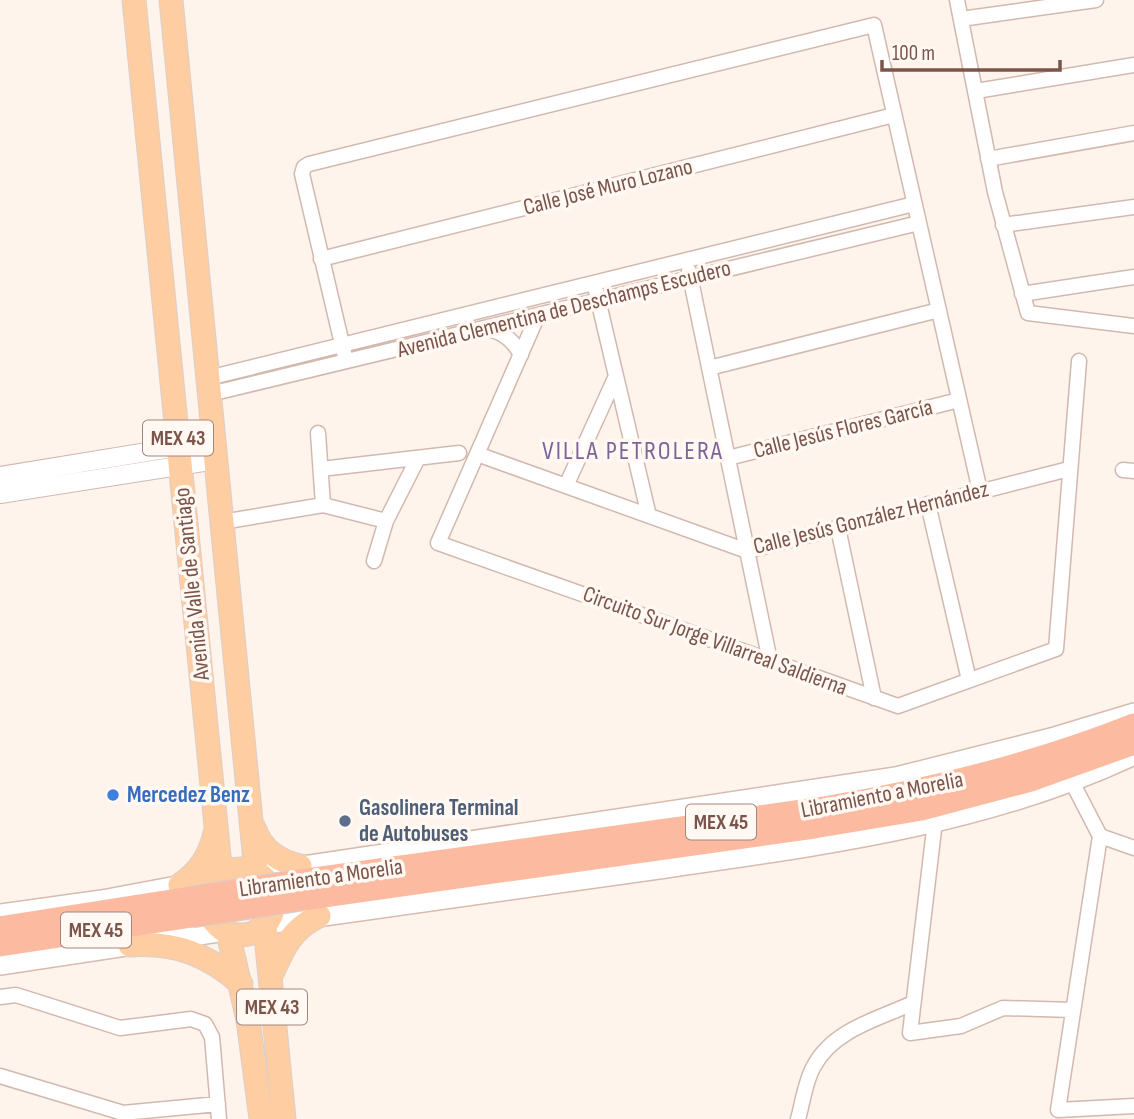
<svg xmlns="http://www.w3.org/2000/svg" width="1134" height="1119" font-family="'Sofia Sans Condensed',sans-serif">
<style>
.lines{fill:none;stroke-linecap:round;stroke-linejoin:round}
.minor-casing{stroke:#d2b9af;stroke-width:17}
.tertiary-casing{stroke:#d2b9af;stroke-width:20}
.secondary-casing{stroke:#d7bbae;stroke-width:22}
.primary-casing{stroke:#dacfcd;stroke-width:25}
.trunk-casing{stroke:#dacfcd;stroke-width:25}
.minor{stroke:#fff;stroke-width:14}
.tertiary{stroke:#fff;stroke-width:18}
.secondary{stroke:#fff;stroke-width:19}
.primary{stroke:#fecda1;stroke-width:23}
.trunk{stroke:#fcbba0;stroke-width:23}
.trunk-bridge-casing{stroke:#dacfcd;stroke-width:25;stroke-linecap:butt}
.trunk-bridge{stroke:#fcbba0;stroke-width:23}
.shop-dot{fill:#3f7fe0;stroke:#fff8f3;stroke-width:2.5}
.service-dot{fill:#5c6f8a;stroke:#fff8f3;stroke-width:2.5}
.labels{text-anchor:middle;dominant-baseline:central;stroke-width:7;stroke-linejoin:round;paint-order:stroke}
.shield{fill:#fff8f3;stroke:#a3867d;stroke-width:2}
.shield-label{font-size:21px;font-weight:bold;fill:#7b554b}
.street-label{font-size:23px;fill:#7b554b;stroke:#fff8f3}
.shop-label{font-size:23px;font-weight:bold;fill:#366cbe;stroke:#fff8f3;text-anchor:start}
.service-label{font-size:23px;font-weight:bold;fill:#4e5e75;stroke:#fff8f3;text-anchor:start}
.quarter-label{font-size:26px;letter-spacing:2px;fill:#7d6497;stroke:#fff8f3}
</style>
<rect width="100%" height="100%" fill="#fef4eb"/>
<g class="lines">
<defs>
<path id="minor" d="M 957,0 L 995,192 L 1028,313 L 1134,326
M 961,19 L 1096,0
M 976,91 L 1134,65
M 988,159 L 1134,133
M 1003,225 L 1134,207
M 321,259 L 894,115
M 689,271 L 770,661
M 596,291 L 649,516
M 1022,294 L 1134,277
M 538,315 L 438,543 L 898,706 L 1056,649 L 1079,361
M 485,329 C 502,330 513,340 521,355
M 346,361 L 302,174 L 304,167 L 309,164 L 874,25 L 980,491
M 709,368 L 939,310
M 208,378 L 914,204
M 210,394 L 919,223
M 318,433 L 323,505
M 477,454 L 747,551 L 1069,469
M 728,458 L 959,400
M 321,469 L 459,453
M 1123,470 L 1134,471
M 566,486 L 616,376
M 928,504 L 969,680
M 222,522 L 323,505 L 386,521
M 838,528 L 874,698
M 374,561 L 386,521 L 417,460
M 1072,782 L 1100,836 L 1134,848
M 935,821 L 910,1033 L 961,1026 L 1003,1008 L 1073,1010
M 1100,836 L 1058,1110 L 1134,1106
M 0,997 L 16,995 L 120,1028 L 191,1019 L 205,1024 L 212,1037 L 219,1119
M 0,1076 L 123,1113 L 218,1104
M 798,1119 C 803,1102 805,1081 814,1066 C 833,1030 878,1019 913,1003"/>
<path id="tertiary" d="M 0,476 L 214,441
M 0,494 L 216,460"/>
<path id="secondary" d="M 257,873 L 896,777 L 1051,738 L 1134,713
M 0,914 L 102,900 L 219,878
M 267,924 C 400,905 533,886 666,868 C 825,845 988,824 1134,755
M 0,965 L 225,931"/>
<path id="primary" d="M 134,0 L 221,876
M 171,0 L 256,872
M 254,828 C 262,850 278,861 300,866
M208 902a33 33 0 1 1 66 0a33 33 0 1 1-66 0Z
M 180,885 C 199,872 210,856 215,833
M 265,926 L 284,1119
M 228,933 L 248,1020 L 261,1119
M 130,945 C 174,942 208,954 241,984
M 271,976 C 283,949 291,929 319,916"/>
<path id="trunk" d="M 300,881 L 824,808 C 931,790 1033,765 1134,725
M 302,899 L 814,827 L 922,809 L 1031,780 L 1134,743
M 0,928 L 190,898
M 0,945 L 192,916"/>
</defs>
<use href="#minor" class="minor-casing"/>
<use href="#tertiary" class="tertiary-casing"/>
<use href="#secondary" class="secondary-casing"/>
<use href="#primary" class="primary-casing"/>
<use href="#trunk" class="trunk-casing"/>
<use href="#minor" class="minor"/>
<use href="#tertiary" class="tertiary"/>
<use href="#secondary" class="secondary"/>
<use href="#primary" class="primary"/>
<use href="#trunk" class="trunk"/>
<defs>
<path id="trunk-bridge" d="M 190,898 L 300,881
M 192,916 L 302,899"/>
</defs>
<use href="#trunk-bridge" class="trunk-bridge-casing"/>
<use href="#trunk-bridge" class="trunk-bridge"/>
</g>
<circle class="shop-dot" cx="113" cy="795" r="7"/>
<circle class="service-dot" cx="345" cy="821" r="7"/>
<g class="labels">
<g class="shield">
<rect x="143" y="420.5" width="70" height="35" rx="5"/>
<rect x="686" y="804.5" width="70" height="35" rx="5"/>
<rect x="61" y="912.5" width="70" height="35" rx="5"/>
<rect x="237" y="989.5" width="70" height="35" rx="5"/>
</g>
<g class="shield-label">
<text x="178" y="438">MEX 43</text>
<text x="721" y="822">MEX 45</text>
<text x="96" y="930">MEX 45</text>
<text x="272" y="1007">MEX 43</text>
</g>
<g class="street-label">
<text transform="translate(608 187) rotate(-14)">Calle José Muro Lozano</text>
<text transform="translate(564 309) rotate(-14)">Avenida Clementina de Deschamps Escudero</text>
<text transform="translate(843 429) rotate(-14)">Calle Jesús Flores García</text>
<text transform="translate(871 518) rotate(-14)">Calle Jesús González Hernández</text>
<text transform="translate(192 584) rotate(-96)">Avenida Valle de Santiago</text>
<text transform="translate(715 641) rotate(20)">Circuito Sur Jorge Villarreal Saldierna</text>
<text transform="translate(882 795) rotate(-11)">Libramiento a Morelia</text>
<text transform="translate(321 878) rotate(-8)">Libramiento a Morelia</text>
</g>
<g class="shop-label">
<text x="127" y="795">Mercedez Benz</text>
</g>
<g class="service-label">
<text x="359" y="808">Gasolinera Terminal<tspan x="359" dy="26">de Autobuses</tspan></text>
</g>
<g class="quarter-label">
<text x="633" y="451">VILLA PETROLERA</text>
</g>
</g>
<path d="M882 60v10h178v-10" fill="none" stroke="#7b554b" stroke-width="3.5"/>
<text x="892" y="60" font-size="21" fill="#7b554b" stroke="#fff8f3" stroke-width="5" paint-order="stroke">100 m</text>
</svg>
